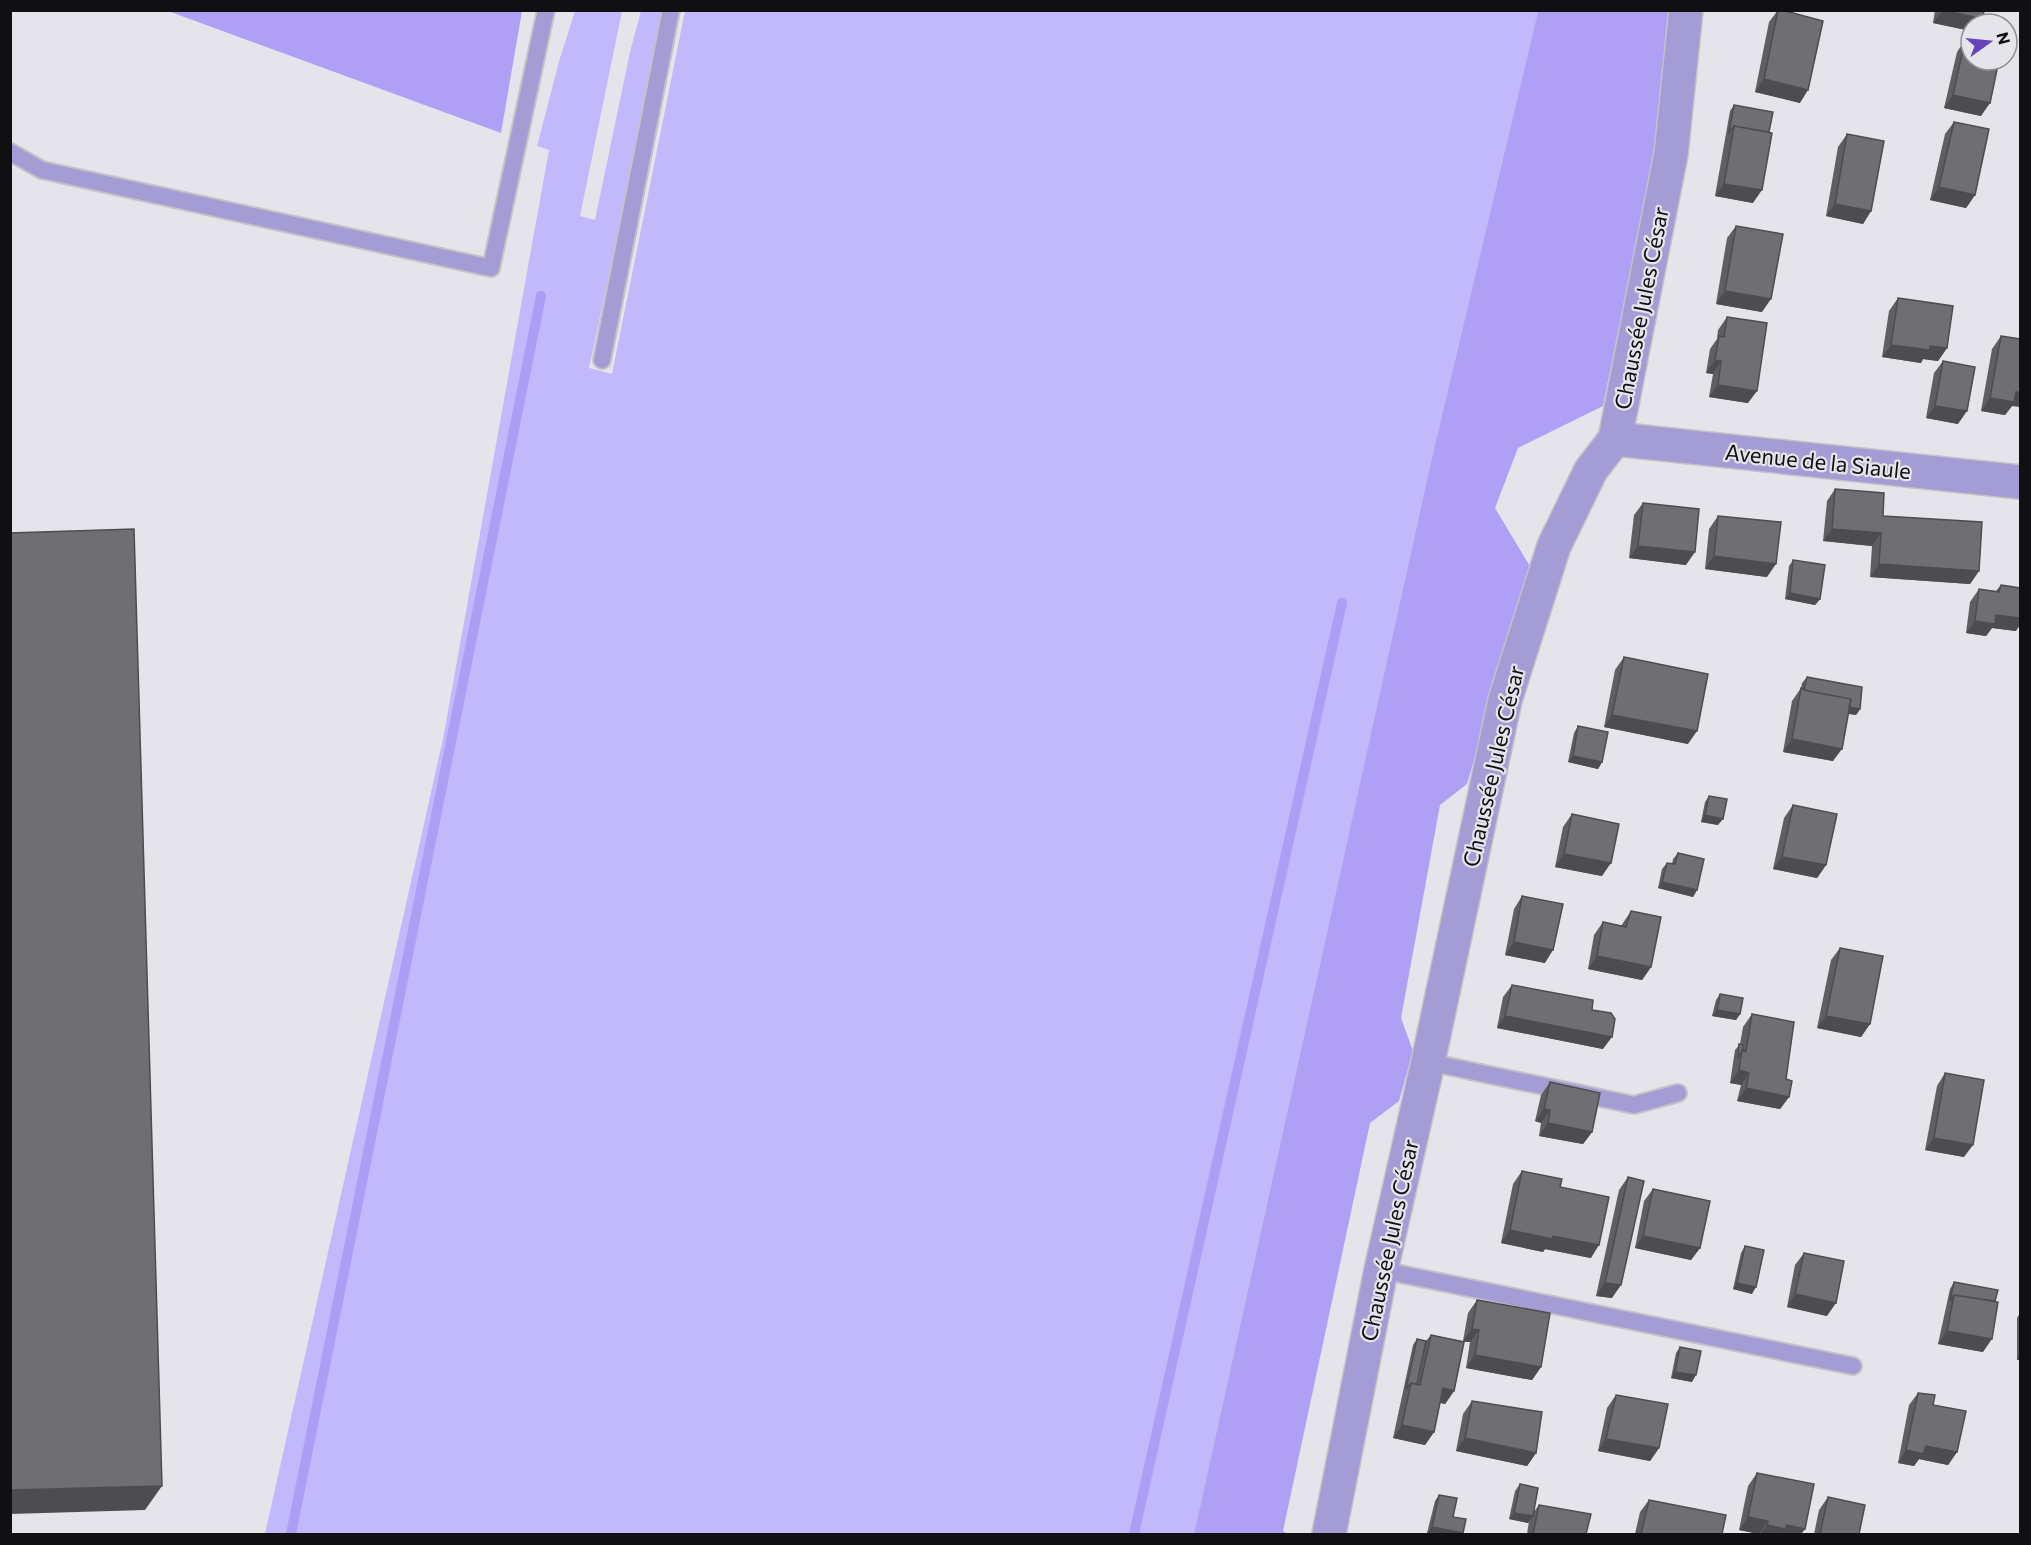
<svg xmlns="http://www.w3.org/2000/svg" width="2031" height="1545" font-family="Commissioner,sans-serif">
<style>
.green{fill:#c2b8fc}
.forest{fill:#afa0f6}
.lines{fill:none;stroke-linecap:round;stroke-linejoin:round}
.stream{stroke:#ad9ef4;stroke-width:10}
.service-casing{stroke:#c3c2c7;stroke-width:20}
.minor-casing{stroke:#c3c2c7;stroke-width:36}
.service{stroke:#a49cd4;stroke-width:16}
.minor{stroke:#a49cd4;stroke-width:33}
.wall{fill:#5f5f63}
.shaded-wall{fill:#4d4d50}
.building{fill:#6e6e73;stroke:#4d4d50;stroke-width:1.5}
.labels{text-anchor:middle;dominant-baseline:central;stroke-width:4.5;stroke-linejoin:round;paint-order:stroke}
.street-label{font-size:22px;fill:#100f11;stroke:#e5e4ea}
</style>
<rect width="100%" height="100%" fill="#e5e4ea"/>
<path class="green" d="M 575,11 L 622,11 L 580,216 L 595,220 L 630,52 L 641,11 L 662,11 L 631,171 L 589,368 L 612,374 L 685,11 L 1538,11 L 1432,457 L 1194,1534 L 265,1534 L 443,739 L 549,150 L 537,146 L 560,58 Z"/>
<path class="forest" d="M 168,11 L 522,11 L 501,133 Z
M 1538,11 L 1672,11 L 1658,136 L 1603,406 L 1518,448 L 1495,508 L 1531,568 L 1467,784 L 1440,805 L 1401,1018 L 1413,1051 L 1399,1101 L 1370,1123 L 1283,1531 L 1287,1534 L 1194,1534 L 1432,457 Z"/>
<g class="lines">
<path class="stream" d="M 291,1534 L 541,296
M 1134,1534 L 1342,603"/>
<defs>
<path id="service" d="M 10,152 L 42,170 L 491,268 L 546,10
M 602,360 L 671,10
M 1428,1062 L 1634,1105 L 1678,1093
M 1381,1270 L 1853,1366"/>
<path id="minor" d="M 1615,439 L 2020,482
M 1329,1534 L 1381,1270 L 1428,1062 L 1505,700 L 1554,546 L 1591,470 L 1615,439 L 1671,154 L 1686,10"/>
</defs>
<use href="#service" class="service-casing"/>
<use href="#minor" class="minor-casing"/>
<use href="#service" class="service"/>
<use href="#minor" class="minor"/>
</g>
<path class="wall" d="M 1778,10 L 1800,103 L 1755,92 L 1769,22 Z
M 1935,10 L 1984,10 L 1971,24 L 1971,31 L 1933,23 Z
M 1965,40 L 1981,116 L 1944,108 L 1957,52 Z
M 1734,105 L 1753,203 L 1715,196 L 1730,111 Z
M 1954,122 L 1975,195 L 1966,208 L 1930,200 L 1945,134 Z
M 1847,134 L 1871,211 L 1863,224 L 1826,216 L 1838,147 Z
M 1736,226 L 1762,312 L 1716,304 L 1727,238 Z
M 1898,298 L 1947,348 L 1938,361 L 1923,359 L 1921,363 L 1882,357 L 1889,311 Z
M 1727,317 L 1748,403 L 1709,397 L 1713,374 L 1706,373 L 1710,349 L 1717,339 L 1718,330 Z
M 2001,336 L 2012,406 L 2005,415 L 1981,411 L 1992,349 Z
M 1943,361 L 1958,424 L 1926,418 L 1934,373 Z
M 1835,489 L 1883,516 L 1979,571 L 1970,584 L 1870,577 L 1872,546 L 1823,541 L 1827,501 Z
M 1643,503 L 1686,565 L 1629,558 L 1634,515 Z
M 1718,516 L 1767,577 L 1705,569 L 1709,529 Z
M 1793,560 L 1820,599 L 1815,605 L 1785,599 L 1789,566 Z
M 2001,585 L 2016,631 L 1992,628 L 1986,636 L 1966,633 L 1970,602 L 1979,589 L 1996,591 Z
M 1624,657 L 1688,744 L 1604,727 L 1615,670 Z
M 1807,677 L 1860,709 L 1856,715 L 1848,714 L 1833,761 L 1783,752 L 1792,701 L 1801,688 L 1802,683 Z
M 1578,726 L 1602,762 L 1598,769 L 1568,762 L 1574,733 Z
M 1709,796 L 1718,825 L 1701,822 L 1705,802 Z
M 1793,805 L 1826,865 L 1817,878 L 1773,869 L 1784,818 Z
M 1572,814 L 1602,876 L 1555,867 L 1563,827 Z
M 1678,853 L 1697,890 L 1693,897 L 1658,888 L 1662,869 L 1667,863 L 1672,864 L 1673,859 Z
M 1522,896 L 1545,963 L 1505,955 L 1514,909 Z
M 1631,911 L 1651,967 L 1642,980 L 1588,969 L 1594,935 L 1603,922 L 1621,926 Z
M 1840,948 L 1870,1024 L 1861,1037 L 1817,1028 L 1831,960 Z
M 1512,985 L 1592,1010 L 1603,1049 L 1497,1028 L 1503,997 Z
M 1720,994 L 1740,1014 L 1736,1020 L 1712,1016 L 1716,1000 Z
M 1752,1014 L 1786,1079 L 1789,1097 L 1780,1109 L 1737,1101 L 1741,1085 L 1730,1083 L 1735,1050 L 1740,1044 L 1743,1027 Z
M 1945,1073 L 1964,1157 L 1925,1150 L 1937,1086 Z
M 1550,1082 L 1592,1132 L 1583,1144 L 1539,1136 L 1541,1123 L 1535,1121 L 1541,1095 Z
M 1522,1171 L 1560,1187 L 1591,1258 L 1545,1249 L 1543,1252 L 1501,1243 L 1513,1184 Z
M 1628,1177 L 1612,1298 L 1596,1296 L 1619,1190 Z
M 1653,1189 L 1700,1248 L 1691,1260 L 1635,1248 L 1644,1201 Z
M 1745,1246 L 1752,1294 L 1733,1289 L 1741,1253 Z
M 1804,1253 L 1827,1316 L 1787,1307 L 1795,1265 Z
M 1954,1282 L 1983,1352 L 1938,1344 L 1950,1289 Z
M 1477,1300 L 1541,1367 L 1532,1380 L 1466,1368 L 1470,1342 L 1464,1342 L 1454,1391 L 1445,1404 L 1440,1403 L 1434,1432 L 1425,1445 L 1393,1438 L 1413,1345 L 1417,1339 L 1426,1341 L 1431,1335 L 1463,1341 L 1468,1313 Z
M 2020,1313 L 2020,1365 L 2020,1360 L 2017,1360 L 2017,1318 Z
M 1680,1347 L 1692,1382 L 1671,1378 L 1676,1353 Z
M 1918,1393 L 1933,1405 L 1957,1452 L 1948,1465 L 1919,1459 L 1914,1466 L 1898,1463 L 1909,1405 Z
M 1616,1395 L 1659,1448 L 1650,1461 L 1598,1451 L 1607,1408 Z
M 1472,1401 L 1536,1453 L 1527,1466 L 1456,1451 L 1463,1414 Z
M 1757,1473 L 1805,1529 L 1801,1534 L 1759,1534 L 1739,1530 L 1748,1486 Z
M 1520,1484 L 1533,1513 L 1539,1505 L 1586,1534 L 1527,1534 L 1529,1521 L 1528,1523 L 1509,1519 L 1515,1491 Z
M 1439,1495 L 1453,1517 L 1427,1533 L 1435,1501 Z
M 1828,1497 L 1859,1534 L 1814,1534 L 1819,1510 Z
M 1649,1500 L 1722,1534 L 1635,1534 L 1640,1512 Z"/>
<path class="shaded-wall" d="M 1942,11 L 1983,19 L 1979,24 L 1971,24 L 1971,31 L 1933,23 Z
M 1764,79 L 1808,90 L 1800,103 L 1755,92 Z
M 1953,95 L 1990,103 L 1981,116 L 1944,108 Z
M 1724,184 L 1762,190 L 1753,203 L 1715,196 Z
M 1939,187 L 1975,195 L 1966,208 L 1930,200 Z
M 1835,204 L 1871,211 L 1863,224 L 1826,216 Z
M 1725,291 L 1771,299 L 1762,312 L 1716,304 Z
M 1891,345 L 1930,346 L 1947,348 L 1938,361 L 1923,359 L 1921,363 L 1882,357 Z
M 1715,360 L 1721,361 L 1713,374 L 1706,373 Z
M 1718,385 L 1757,391 L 1748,403 L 1709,397 Z
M 2016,392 L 2020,393 L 2020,407 L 2012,406 L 2005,415 L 1981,411 L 1990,398 Z
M 1935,406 L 1967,411 L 1958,424 L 1926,418 Z
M 1832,529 L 1881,533 L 1872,546 L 1823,541 Z
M 1638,546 L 1695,552 L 1686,565 L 1629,558 Z
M 1714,556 L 1776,564 L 1767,577 L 1705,569 Z
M 1879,564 L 1979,571 L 1970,584 L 1870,577 Z
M 1790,593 L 1820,599 L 1815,605 L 1785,599 Z
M 1996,615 L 2020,618 L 2020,625 L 2016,631 L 1992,628 L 1986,636 L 1966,633 L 1975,621 Z
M 1803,698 L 1860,709 L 1856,715 L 1799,704 Z
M 1612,715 L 1697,731 L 1688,744 L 1604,727 Z
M 1792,739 L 1842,749 L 1833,761 L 1783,752 Z
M 1573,756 L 1602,762 L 1598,769 L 1568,762 Z
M 1705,815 L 1723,819 L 1718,825 L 1701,822 Z
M 1564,854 L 1611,863 L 1602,876 L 1555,867 Z
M 1782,857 L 1826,865 L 1817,878 L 1773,869 Z
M 1662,882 L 1697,890 L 1693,897 L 1658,888 Z
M 1514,942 L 1553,950 L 1545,963 L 1505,955 Z
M 1597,956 L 1651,967 L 1642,980 L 1588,969 Z
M 1717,1010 L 1740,1014 L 1736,1020 L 1712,1016 Z
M 1505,1016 L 1612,1037 L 1603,1049 L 1497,1028 Z
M 1826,1016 L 1870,1024 L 1861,1037 L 1817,1028 Z
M 1739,1070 L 1749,1073 L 1741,1085 L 1730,1083 Z
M 1746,1088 L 1789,1097 L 1780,1109 L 1737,1101 Z
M 1544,1109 L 1550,1110 L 1541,1123 L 1535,1121 Z
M 1548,1123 L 1592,1132 L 1583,1144 L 1539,1136 Z
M 1934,1138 L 1973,1145 L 1964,1157 L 1925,1150 Z
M 1510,1230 L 1553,1236 L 1599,1245 L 1591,1258 L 1545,1249 L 1543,1252 L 1501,1243 Z
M 1643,1236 L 1700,1248 L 1691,1260 L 1635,1248 Z
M 1605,1283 L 1621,1285 L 1612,1298 L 1596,1296 Z
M 1737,1283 L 1756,1287 L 1752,1294 L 1733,1289 Z
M 1795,1294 L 1836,1303 L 1827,1316 L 1787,1307 Z
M 1472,1329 L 1479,1330 L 1470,1342 L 1463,1341 Z
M 1947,1331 L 1992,1339 L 1983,1352 L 1938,1344 Z
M 2020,1354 L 2020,1360 L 2017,1360 Z
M 1475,1355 L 1541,1367 L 1532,1380 L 1466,1368 Z
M 1675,1372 L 1696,1375 L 1692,1382 L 1671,1378 Z
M 1443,1388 L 1454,1391 L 1445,1404 L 1434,1401 Z
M 1402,1425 L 1434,1432 L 1425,1445 L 1393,1438 Z
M 1465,1438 L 1536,1453 L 1527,1466 L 1456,1451 Z
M 1606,1439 L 1659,1448 L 1650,1461 L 1598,1451 Z
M 1926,1446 L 1957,1452 L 1948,1465 L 1919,1459 L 1914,1466 L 1898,1463 L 1906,1450 Z
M 162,1486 L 145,1510 L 10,1514 L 10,1490 Z
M 1514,1513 L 1533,1516 L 1528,1523 L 1509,1519 Z
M 1748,1517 L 1768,1521 L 1759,1534 L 1739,1530 Z
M 1767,1525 L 1787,1525 L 1805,1529 L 1801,1534 L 1760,1534 Z
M 1432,1527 L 1463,1533 L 1462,1534 L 1433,1534 L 1427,1533 Z"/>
<path class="building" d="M 1778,10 L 1782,10 L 1823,21 L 1808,90 L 1764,79 Z
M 1942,10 L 1984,10 L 1983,19 Z
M 1965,40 L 1971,41 L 1971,60 L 1999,60 L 1990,103 L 1953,95 Z
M 1734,105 L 1773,112 L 1769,132 L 1734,126 L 1729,132 Z
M 1954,122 L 1989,129 L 1975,195 L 1939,187 Z
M 1734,126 L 1772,133 L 1762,190 L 1724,184 Z
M 1847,134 L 1884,141 L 1871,211 L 1835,204 Z
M 1736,226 L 1783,234 L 1771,299 L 1725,291 Z
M 1898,298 L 1953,306 L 1947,348 L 1930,346 L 1930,350 L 1891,345 Z
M 1727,317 L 1767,323 L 1757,391 L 1718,385 L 1721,361 L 1715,360 L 1719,336 L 1724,337 Z
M 2001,336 L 2020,339 L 2020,393 L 2016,392 L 2014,402 L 1990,398 Z
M 1943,361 L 1975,367 L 1967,411 L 1935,406 Z
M 1835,489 L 1884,493 L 1883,516 L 1982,522 L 1979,571 L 1879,564 L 1881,533 L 1832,529 Z
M 1643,503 L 1699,509 L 1695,552 L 1638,546 Z
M 1718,516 L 1781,522 L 1776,564 L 1714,556 Z
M 134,529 L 162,1486 L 10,1490 L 10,533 Z
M 1793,560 L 1825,565 L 1820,599 L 1790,593 Z
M 2001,585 L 2020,588 L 2020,618 L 1996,615 L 1995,624 L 1975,621 L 1979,589 L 1999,592 Z
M 1624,657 L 1708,674 L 1697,731 L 1612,715 Z
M 1807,677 L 1862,687 L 1860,709 L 1849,707 L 1851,699 L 1808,691 L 1804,690 Z
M 1801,688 L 1808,691 L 1851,699 L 1842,749 L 1792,739 Z
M 1578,726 L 1608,732 L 1602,762 L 1573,756 Z
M 1709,796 L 1727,799 L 1723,819 L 1705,815 Z
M 1793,805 L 1837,814 L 1826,865 L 1782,857 Z
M 1572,814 L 1619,824 L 1611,863 L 1564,854 Z
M 1678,853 L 1704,859 L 1697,890 L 1662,882 L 1667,863 L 1675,864 Z
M 1522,896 L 1563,904 L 1553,950 L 1514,942 Z
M 1631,911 L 1661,917 L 1651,967 L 1597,956 L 1603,922 L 1626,927 Z
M 1840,948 L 1883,956 L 1870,1024 L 1826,1016 Z
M 1512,985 L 1593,1000 L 1592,1010 L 1611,1013 L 1615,1019 L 1612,1037 L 1505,1016 Z
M 1720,994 L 1743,998 L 1740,1014 L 1717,1010 Z
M 1752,1014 L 1794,1022 L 1786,1079 L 1792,1081 L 1789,1097 L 1746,1088 L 1749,1073 L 1739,1070 L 1742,1050 L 1746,1051 Z
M 1739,1044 L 1743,1045 L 1743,1050 L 1738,1057 Z
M 1945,1073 L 1984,1080 L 1973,1145 L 1934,1138 Z
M 1550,1082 L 1600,1093 L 1592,1132 L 1548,1123 L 1550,1110 L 1544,1109 Z
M 1522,1171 L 1562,1179 L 1560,1187 L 1609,1197 L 1599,1245 L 1553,1236 L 1552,1239 L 1510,1230 Z
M 1628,1177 L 1644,1181 L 1621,1285 L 1605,1283 Z
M 1653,1189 L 1710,1201 L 1700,1248 L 1643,1236 Z
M 1745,1246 L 1764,1250 L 1756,1287 L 1737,1283 Z
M 1804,1253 L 1844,1261 L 1836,1303 L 1795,1294 Z
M 1954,1282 L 1998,1290 L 1995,1301 L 1954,1295 L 1950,1301 Z
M 1954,1295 L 1998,1302 L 1992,1339 L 1947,1331 Z
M 1477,1300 L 1550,1313 L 1541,1367 L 1475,1355 L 1479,1330 L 1472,1329 Z
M 1431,1335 L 1464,1342 L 1454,1391 L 1443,1388 L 1434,1432 L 1402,1425 L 1411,1383 L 1420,1385 Z
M 1417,1339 L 1426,1341 L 1417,1384 L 1411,1383 L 1406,1389 Z
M 1680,1347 L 1701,1351 L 1696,1375 L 1675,1372 Z
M 1918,1393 L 1935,1395 L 1933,1405 L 1966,1411 L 1957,1452 L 1926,1446 L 1923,1454 L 1906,1450 Z
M 1616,1395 L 1668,1404 L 1659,1448 L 1606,1439 Z
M 1472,1401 L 1542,1412 L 1536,1453 L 1465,1438 Z
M 1757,1473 L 1814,1484 L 1805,1529 L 1787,1525 L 1785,1529 L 1767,1525 L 1768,1521 L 1748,1517 Z
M 1520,1484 L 1538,1488 L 1533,1516 L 1514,1513 Z
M 1439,1495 L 1457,1498 L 1453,1517 L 1466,1519 L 1463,1533 L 1432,1527 Z
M 1828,1497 L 1865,1505 L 1859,1534 L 1820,1534 Z
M 1649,1500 L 1726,1515 L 1722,1534 L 1641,1534 Z
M 1539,1505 L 1591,1514 L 1586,1534 L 1533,1534 Z"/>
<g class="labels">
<g class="street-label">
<text transform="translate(1641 308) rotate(-79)">Chaussée Jules César</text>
<text transform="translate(1818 461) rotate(6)">Avenue de la Siaule</text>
<text transform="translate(1493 766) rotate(-77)">Chaussée Jules César</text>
<text transform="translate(1389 1240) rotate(-78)">Chaussée Jules César</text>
</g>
</g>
<rect width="2031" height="1545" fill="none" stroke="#100f11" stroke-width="24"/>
<g transform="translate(1989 42) rotate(75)"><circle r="28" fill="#e5e4ea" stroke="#908f93" stroke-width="1.5"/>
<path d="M0-4.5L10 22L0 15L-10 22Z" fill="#6544bc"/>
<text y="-9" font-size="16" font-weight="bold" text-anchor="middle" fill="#100f11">N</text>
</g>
</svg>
